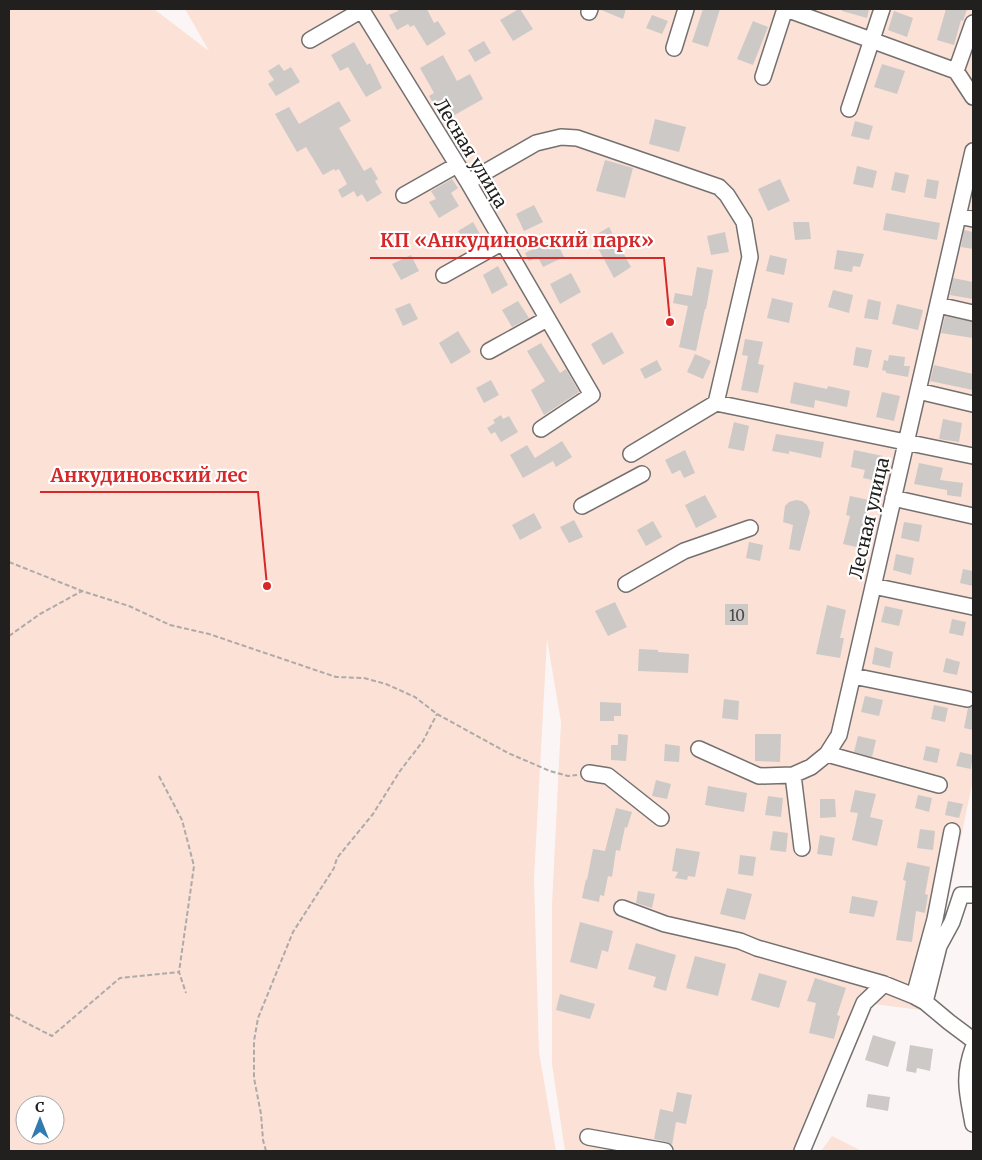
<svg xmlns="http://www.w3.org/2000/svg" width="982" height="1160" font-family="Merriweather,serif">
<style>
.green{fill:#fce1d6;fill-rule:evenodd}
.building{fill:#cdc9c7}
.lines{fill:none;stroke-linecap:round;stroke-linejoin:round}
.minor-casing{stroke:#74706f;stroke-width:18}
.path{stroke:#aeaaa9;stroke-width:2;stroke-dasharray:5 2.5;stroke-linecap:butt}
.minor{stroke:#fff;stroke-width:15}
.labels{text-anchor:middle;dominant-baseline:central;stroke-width:4.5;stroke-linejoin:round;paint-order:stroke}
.number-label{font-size:15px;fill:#4c4a49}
.street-label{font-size:18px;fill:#21201f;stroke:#fff}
.leader{fill:none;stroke:#d62828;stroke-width:2}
.callout-dot{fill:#d62828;stroke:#fff;stroke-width:2}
.callout-label{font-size:19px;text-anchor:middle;font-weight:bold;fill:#d62828;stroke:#fff;stroke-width:4.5;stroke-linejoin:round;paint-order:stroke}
</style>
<rect width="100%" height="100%" fill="#fbf6f5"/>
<path class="green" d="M 9,9 L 154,9 L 209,51 L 185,9 L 973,9 L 973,780 L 951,885 L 920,1010 L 874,1004 L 811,1151 L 565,1151 L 552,1064 L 552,905 L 561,722 L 547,639 L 534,879 L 539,1052 L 556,1151 L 9,1151 ZM 25,1105 L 55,1105 L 55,1135 L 25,1135 Z
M 832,1136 L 860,1150 L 860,1151 L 821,1151 Z"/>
<path class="building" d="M 397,9 L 427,9 L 434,23 L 438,21 L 446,34 L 427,46 L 414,25 L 410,27 L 408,24 L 397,30 L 389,15 L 398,11 Z
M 519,9 L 520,9 L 533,29 L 513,41 L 500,20 Z
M 599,9 L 626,9 L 623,19 Z
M 703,9 L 720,9 L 708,47 L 692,42 Z
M 842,9 L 869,9 L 867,18 L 842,11 Z
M 946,9 L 967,9 L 963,21 L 961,20 L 954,45 L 937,40 Z
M 894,11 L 913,18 L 907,37 L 888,30 Z
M 652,15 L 668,21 L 662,34 L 646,28 Z
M 753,21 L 768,27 L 753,65 L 737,59 Z
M 484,41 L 491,53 L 475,62 L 468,50 Z
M 354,42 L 367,65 L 370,63 L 382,88 L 366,97 L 348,67 L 340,71 L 331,55 Z
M 443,55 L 457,81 L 470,74 L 483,99 L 451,117 L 446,108 L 438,112 L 429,96 L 434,93 L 420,68 Z
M 279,64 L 284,71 L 291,67 L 300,82 L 276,96 L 268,84 L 274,80 L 268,71 Z
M 882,64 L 905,71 L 897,94 L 874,87 Z
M 339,101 L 351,121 L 339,128 L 364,171 L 371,167 L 378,179 L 375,181 L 382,193 L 367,202 L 362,194 L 357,197 L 354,191 L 342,198 L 338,190 L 347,184 L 339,169 L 335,171 L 334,169 L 323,175 L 306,147 L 297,152 L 275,114 L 289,107 L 299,124 Z
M 655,119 L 686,127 L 679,152 L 649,144 Z
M 855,121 L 873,126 L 869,140 L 851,136 Z
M 605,160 L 633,168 L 625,198 L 596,191 Z
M 857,166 L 877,171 L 873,188 L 853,184 Z
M 895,172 L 909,175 L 905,193 L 891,190 Z
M 452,179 L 458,188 L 451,193 L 459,206 L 439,218 L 429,202 L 436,199 L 431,191 Z
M 780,179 L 790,201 L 768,211 L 758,189 Z
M 927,179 L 939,181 L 936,199 L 924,197 Z
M 534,205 L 543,222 L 524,231 L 516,214 Z
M 886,213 L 940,223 L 937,240 L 883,230 Z
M 473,222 L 484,241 L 469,250 L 458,231 Z
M 793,222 L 809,222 L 811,239 L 795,240 Z
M 609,227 L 631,267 L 614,278 L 592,237 Z
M 964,230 L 973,232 L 973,249 L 961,247 Z
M 725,232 L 729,252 L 711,255 L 707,236 Z
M 555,238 L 564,257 L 543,267 L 538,257 L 529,261 L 525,253 Z
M 837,250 L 864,254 L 860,267 L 853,266 L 852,272 L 834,269 Z
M 411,255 L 419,271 L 401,280 L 392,264 Z
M 770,255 L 787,259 L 784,275 L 766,271 Z
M 498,266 L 508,285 L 492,294 L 483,275 Z
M 697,267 L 713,270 L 706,309 L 705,309 L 696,351 L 679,347 L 688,306 L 673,303 L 675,293 L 692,296 Z
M 571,273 L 581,292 L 560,304 L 550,284 Z
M 953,278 L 973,282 L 973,299 L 950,295 Z
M 833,290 L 853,295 L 849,313 L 828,307 Z
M 772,298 L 793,303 L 789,323 L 767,318 Z
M 868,299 L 881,302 L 878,320 L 864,318 Z
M 518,301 L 529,318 L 512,327 L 502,310 Z
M 410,303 L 418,319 L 403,326 L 395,309 Z
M 897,304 L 923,310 L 918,330 L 892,324 Z
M 945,316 L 973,322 L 973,338 L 941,333 Z
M 458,331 L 471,352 L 451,364 L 439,343 Z
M 612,332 L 624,353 L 603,365 L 591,344 Z
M 745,339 L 763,342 L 758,364 L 764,365 L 758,393 L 741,390 L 748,356 L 742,355 Z
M 541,343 L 560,373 L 566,369 L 579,392 L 544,415 L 531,390 L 545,381 L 527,351 Z
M 856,347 L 872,350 L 868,368 L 853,365 Z
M 695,354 L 711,361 L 703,379 L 687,372 Z
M 889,355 L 905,357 L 904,366 L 910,366 L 908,377 L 886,373 L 886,371 L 882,370 L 884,360 L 888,361 Z
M 657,360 L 662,370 L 645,379 L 640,369 Z
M 934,365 L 973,374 L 973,390 L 930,381 Z
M 491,380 L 499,395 L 484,403 L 476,388 Z
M 794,382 L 827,389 L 828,386 L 850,391 L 847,407 L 815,400 L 814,408 L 790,403 Z
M 882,392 L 900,396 L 894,421 L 876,417 Z
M 501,415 L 503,419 L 509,416 L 518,432 L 501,442 L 495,432 L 491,434 L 487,428 L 495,423 L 493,420 Z
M 943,419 L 962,423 L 959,442 L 939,439 Z
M 734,422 L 749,426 L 744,451 L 728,448 Z
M 776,434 L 824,442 L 821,458 L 789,451 L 789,454 L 772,451 Z
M 562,441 L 572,457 L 556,467 L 553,461 L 523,478 L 510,455 L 527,445 L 535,458 Z
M 685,450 L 695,473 L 684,478 L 680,470 L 672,474 L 665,460 Z
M 854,450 L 883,456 L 877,481 L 863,478 L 865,470 L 851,467 Z
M 919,463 L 943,468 L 940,480 L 963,483 L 961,497 L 947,495 L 947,490 L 914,484 Z
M 705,495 L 717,517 L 696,528 L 685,505 Z
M 850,496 L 869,500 L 862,531 L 865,532 L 861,548 L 843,544 L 850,516 L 846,515 Z
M 796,500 L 802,501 L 807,505 L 810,512 L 800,551 L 789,549 L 793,525 L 783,522 L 785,506 L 789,502 Z
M 534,513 L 542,528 L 520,540 L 512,525 Z
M 574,520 L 583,537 L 569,543 L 560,527 Z
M 653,521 L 662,537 L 646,546 L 637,530 Z
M 904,522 L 922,525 L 919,542 L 901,538 Z
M 749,542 L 763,545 L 760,561 L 746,558 Z
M 896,554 L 914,558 L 911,575 L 893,570 Z
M 963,569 L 973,571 L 973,586 L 960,583 Z
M 615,602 L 627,627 L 608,636 L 595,611 Z
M 725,604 L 748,604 L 748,625 L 725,625 Z
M 827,605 L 846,610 L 840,638 L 844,638 L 840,658 L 816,654 Z
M 885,606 L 903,610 L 899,626 L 881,622 Z
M 952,619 L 966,622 L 963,636 L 949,633 Z
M 875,647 L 893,652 L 890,668 L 872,664 Z
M 639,649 L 658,650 L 658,652 L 689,654 L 688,673 L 638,671 Z
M 946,658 L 960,662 L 957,675 L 943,672 Z
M 865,696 L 883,700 L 879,716 L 861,712 Z
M 724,699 L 739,701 L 738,720 L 722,718 Z
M 600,702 L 621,703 L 621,716 L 614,716 L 614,721 L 600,721 Z
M 934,705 L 948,708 L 945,722 L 931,719 Z
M 973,706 L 973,730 L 964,728 L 968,708 Z
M 618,734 L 628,735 L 626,761 L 611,760 L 611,745 L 618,745 Z
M 755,734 L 781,734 L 780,762 L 755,761 Z
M 858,736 L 876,740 L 872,757 L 854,752 Z
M 665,744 L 680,746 L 679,762 L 664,761 Z
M 926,746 L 940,749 L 937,763 L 923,760 Z
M 960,752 L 973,755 L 971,769 L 956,766 Z
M 656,780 L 671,784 L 667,799 L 652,796 Z
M 708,786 L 747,793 L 744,812 L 705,805 Z
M 855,790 L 876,794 L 870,817 L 883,820 L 877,846 L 852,840 L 858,813 L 850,812 Z
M 918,795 L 932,798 L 929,812 L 915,808 Z
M 768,796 L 783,798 L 781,817 L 765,815 Z
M 820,799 L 835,799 L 836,817 L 820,818 Z
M 948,801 L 963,804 L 959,818 L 945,815 Z
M 616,808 L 632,812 L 627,828 L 625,827 L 620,851 L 616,850 L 612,877 L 608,876 L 604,896 L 600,895 L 599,902 L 582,898 L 586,879 L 587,880 L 593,849 L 605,851 Z
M 920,829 L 935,831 L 933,850 L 917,848 Z
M 773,831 L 788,833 L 786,852 L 770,850 Z
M 820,835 L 835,838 L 832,856 L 817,854 Z
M 676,848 L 700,852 L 695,877 L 688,876 L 687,880 L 675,878 L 678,872 L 672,871 Z
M 740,855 L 756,857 L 753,876 L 738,874 Z
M 907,862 L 930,867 L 925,894 L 928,895 L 925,913 L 916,911 L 912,942 L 896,940 L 906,881 L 903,880 Z
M 727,888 L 752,894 L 745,920 L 720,914 Z
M 638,891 L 655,894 L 652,908 L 636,903 Z
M 852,896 L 878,901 L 874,917 L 849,913 Z
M 580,922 L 613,931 L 608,952 L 602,950 L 597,969 L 570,962 Z
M 636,943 L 676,955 L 666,991 L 653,987 L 656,977 L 628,969 Z
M 695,956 L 726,964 L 718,996 L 686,988 Z
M 759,973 L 787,981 L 779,1008 L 751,1000 Z
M 815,978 L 846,988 L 837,1015 L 840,1016 L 834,1039 L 809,1033 L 816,1003 L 807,1001 Z
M 560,994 L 595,1004 L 590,1019 L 556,1010 Z
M 873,1035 L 896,1042 L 888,1067 L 865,1060 Z
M 910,1045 L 933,1049 L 930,1071 L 917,1068 L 916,1073 L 906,1071 Z
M 677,1092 L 692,1095 L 686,1124 L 676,1122 L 672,1145 L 667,1142 L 654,1139 L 660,1109 L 673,1112 Z
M 868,1094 L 890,1097 L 888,1111 L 866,1107 Z"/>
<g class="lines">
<defs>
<path id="minor" d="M 361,9 L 468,182 L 592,395 L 541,429
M 786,9 L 956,71 L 973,97
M 589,12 L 590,9
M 310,40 L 362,10
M 674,48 L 686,9
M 956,71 L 973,23
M 763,77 L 785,9
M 849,109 L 882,9
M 468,182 L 536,143 L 561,137 L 577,138 L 719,187 L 727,195 L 744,222 L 750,257 L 716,403
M 404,195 L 457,165
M 958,216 L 973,219
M 444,275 L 503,242
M 938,305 L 973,313
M 489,351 L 547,319
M 918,391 L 973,404
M 631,454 L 716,403 L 973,456
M 893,498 L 973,516
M 582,506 L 642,474
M 626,584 L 684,551 L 750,528
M 873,586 L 973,607
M 853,676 L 967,699
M 699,749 L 759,776 L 793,775 L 811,767 L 827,754 L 839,735 L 973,151
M 827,754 L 939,785
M 589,773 L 608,776 L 661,818
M 793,775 L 802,848
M 622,908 L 665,924 L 740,941 L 757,948 L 884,984 L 914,996 L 925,1002 L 949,1022 L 973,1040
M 914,996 L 935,919 L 952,831
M 925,1002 L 939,946 L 952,922 L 961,895 L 973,895
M 973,1048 C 962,1078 968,1095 973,1124
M 588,1137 L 665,1151
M 802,1151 L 864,1003 L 884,984"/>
</defs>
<use href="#minor" class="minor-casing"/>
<path class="path" d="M 9,562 L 82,591 L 129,606 L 170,625 L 209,634 L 336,677 L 364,678 L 386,684 L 415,697 L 437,714 L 508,753 L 550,771 L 568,776 L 577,775
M 9,636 L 40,614 L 82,591
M 159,776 L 182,820 L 194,866 L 179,972
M 9,1014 L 52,1036 L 120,978 L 179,972 L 186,993
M 266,1151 L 263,1140 L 261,1114 L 254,1078 L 254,1041 L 258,1018 L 293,932 L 334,868 L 337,858 L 373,814 L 400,771 L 423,741 L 437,714"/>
<use href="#minor" class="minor"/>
</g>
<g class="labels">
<g class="number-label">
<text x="737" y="615">10</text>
</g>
<g class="street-label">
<text transform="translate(471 153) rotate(59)">Лесная улица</text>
<text transform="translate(869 518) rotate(-77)">Лесная улица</text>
</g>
</g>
<path class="leader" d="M670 322L664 258H370M267 586L258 492H40"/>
<g class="callout-dot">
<circle cx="670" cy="322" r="5"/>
<circle cx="267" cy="586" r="5"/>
</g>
<g class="callout-label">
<text x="517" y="247">КП «Анкудиновский парк»</text>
<text x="149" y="482">Анкудиновский лес</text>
</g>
<rect width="982" height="1160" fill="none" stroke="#21201f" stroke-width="20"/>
<g transform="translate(40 1120)"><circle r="24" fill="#ffffff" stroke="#a6a6a5"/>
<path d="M0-4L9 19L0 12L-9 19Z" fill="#327baf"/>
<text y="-8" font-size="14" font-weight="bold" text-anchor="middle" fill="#21201f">С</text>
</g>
</svg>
